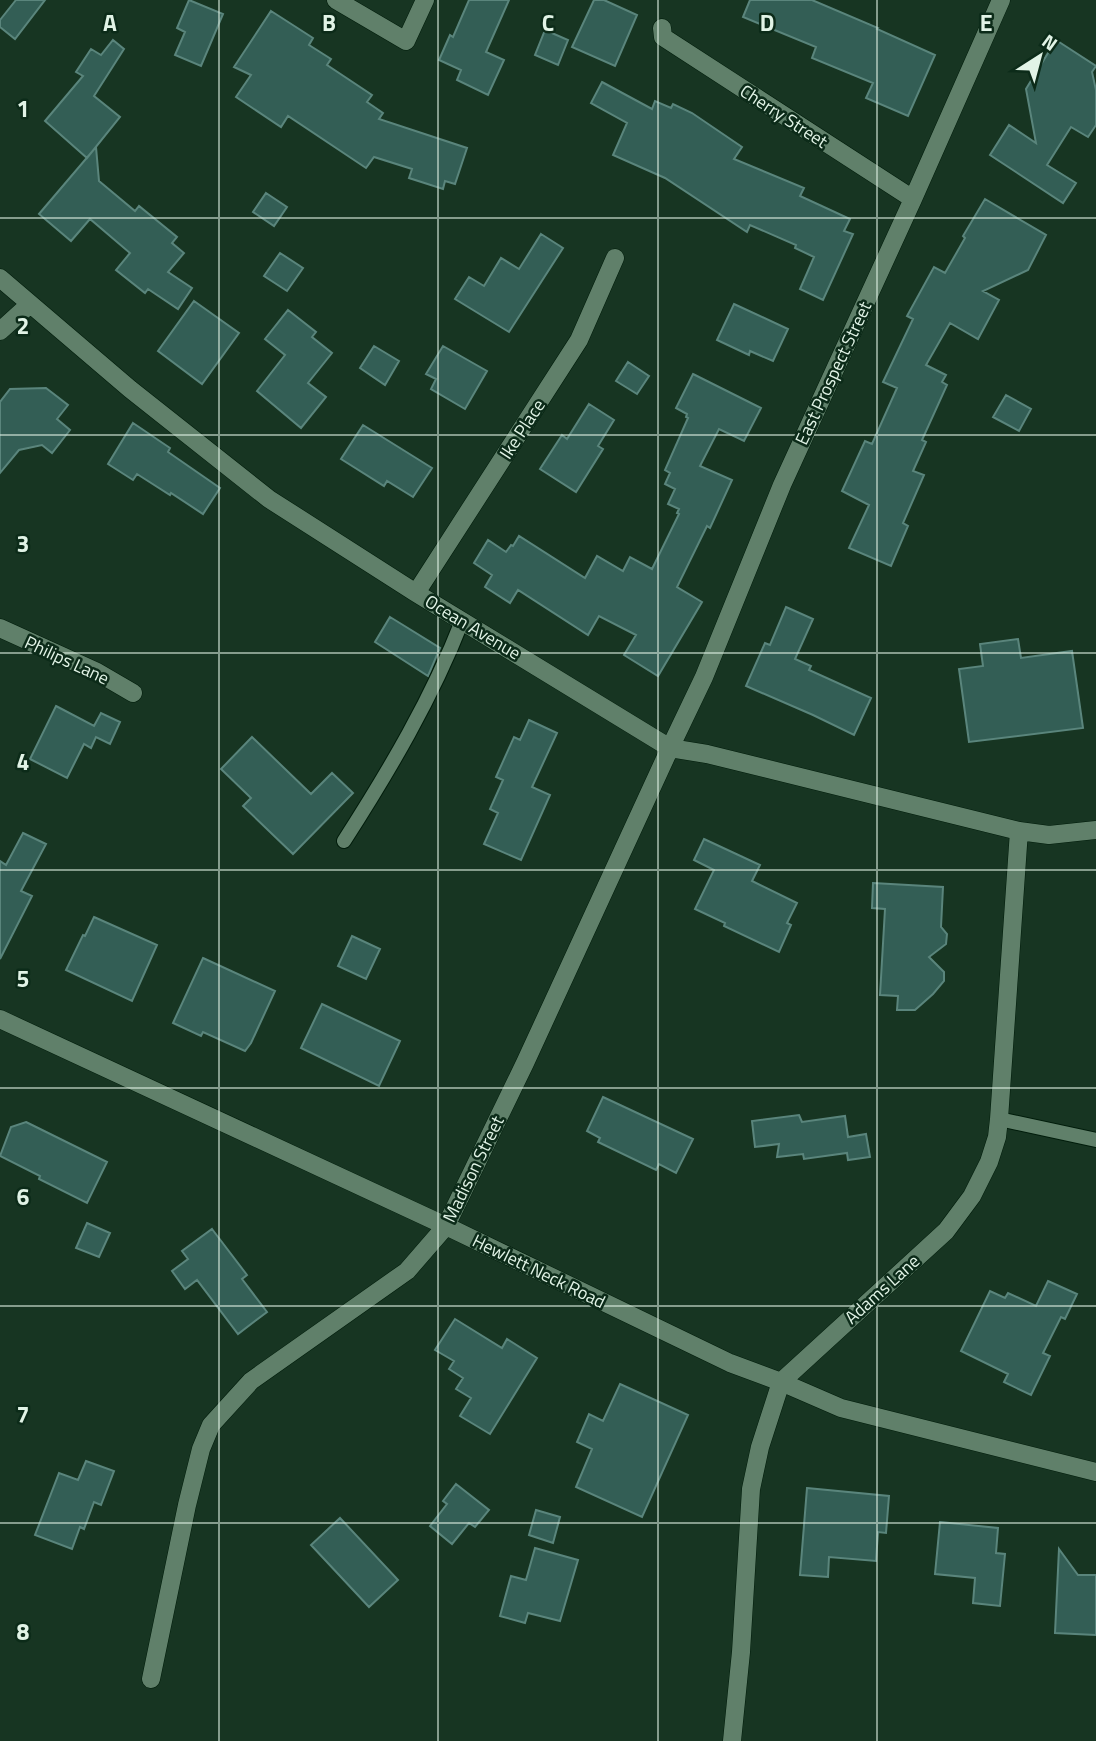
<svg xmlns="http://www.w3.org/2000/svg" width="1096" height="1741" font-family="'Titillium Web',sans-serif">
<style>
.building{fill:#335e55;stroke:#5a857c;stroke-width:2}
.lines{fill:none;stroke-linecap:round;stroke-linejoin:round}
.service-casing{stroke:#001c0b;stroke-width:16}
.minor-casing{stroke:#001c0b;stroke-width:19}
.service{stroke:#60806a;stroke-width:14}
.minor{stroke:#60806a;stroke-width:18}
.grid{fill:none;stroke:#e1f3e6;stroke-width:2;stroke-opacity:0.55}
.labels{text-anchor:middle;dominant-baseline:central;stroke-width:5;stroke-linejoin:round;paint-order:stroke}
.street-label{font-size:18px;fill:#e1f3e6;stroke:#0c2b19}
.grid-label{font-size:23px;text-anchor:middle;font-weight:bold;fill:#e1f3e6;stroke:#0c2b19;stroke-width:5;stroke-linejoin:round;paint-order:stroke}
</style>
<rect width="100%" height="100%" fill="#173522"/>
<path class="building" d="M 16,0 L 45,0 L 15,39 L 0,27 L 0,20 Z
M 189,0 L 223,14 L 201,66 L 175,55 L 185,32 L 177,28 Z
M 469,0 L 509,0 L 486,52 L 504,60 L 488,95 L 457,80 L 461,70 L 439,60 L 450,35 L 453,37 Z
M 594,0 L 604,0 L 637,15 L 615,66 L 572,47 Z
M 750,0 L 812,0 L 878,28 L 877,29 L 935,55 L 908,116 L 866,98 L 873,83 L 812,58 L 816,47 L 743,17 Z
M 271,11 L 313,38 L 309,45 L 331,59 L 327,65 L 372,95 L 367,102 L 383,113 L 379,119 L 467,148 L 455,184 L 445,181 L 443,189 L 409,178 L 412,169 L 374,157 L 366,168 L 288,116 L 281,127 L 236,97 L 251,75 L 234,67 Z
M 545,30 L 568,40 L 558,65 L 535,55 Z
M 113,40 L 124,49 L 94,96 L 120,117 L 87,158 L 45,121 L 83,76 L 76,72 L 91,49 L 101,55 Z
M 1056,40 L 1096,66 L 1092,72 L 1096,90 L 1096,125 L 1088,137 L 1071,127 L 1047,165 L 1076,183 L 1063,203 L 990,155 L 1009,125 L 1036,143 L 1026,89 Z
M 602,82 L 652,109 L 655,101 L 671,108 L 673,104 L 692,113 L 742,147 L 734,159 L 804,188 L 800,196 L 850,219 L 844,231 L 853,234 L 823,300 L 800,289 L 814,257 L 795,248 L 796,245 L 750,225 L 747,232 L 665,178 L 613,155 L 627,123 L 591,103 Z
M 96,147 L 99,181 L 135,211 L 139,206 L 177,237 L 172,243 L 184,253 L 168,272 L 192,288 L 178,309 L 148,289 L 145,293 L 116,270 L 130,253 L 90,219 L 71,241 L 39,214 Z
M 266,193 L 287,207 L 274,226 L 253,212 Z
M 985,199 L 1046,235 L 1028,270 L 983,291 L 999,300 L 978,339 L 950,323 L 926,365 L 946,375 L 942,382 L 947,385 L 922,440 L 926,442 L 913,471 L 924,475 L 903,523 L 908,526 L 891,566 L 849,548 L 869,505 L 842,491 L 865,441 L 872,444 L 897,388 L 883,382 L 913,319 L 907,316 L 934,267 L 945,273 L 965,238 L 963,236 Z
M 541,234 L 563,248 L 509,332 L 455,299 L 469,277 L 484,286 L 501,258 L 519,269 Z
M 280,253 L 303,268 L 287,291 L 264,276 Z
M 194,301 L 239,333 L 202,384 L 158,351 Z
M 734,304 L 788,329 L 773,361 L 750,351 L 749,355 L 717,340 Z
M 288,310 L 316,332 L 312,337 L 332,353 L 308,383 L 326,397 L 301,428 L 257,391 L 285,355 L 265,339 Z
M 374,346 L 399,361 L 385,385 L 360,368 Z
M 443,346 L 487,371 L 465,409 L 431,389 L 436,379 L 426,374 Z
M 628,362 L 649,376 L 637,394 L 616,381 Z
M 693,374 L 761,408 L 744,441 L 719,429 L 700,466 L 732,480 L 710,528 L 707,526 L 677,587 L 702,602 L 658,676 L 624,655 L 636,635 L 599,616 L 588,635 L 518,590 L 510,603 L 485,587 L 492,575 L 474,563 L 488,540 L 506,552 L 511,545 L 513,546 L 519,536 L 585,578 L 597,556 L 623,571 L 630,557 L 652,569 L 679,514 L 677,513 L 679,509 L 668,504 L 675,489 L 665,484 L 670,473 L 665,470 L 688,418 L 686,417 L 687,414 L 676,408 Z
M 46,388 L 68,405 L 57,419 L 70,430 L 52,453 L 42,445 L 19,450 L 0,473 L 0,402 L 10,389 Z
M 1006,395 L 1031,409 L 1019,431 L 993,417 Z
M 589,404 L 614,420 L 598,446 L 603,449 L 576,492 L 540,469 L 562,435 L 567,439 Z
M 133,423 L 170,448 L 168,452 L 220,488 L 203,514 L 171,493 L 170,495 L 137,474 L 133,480 L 108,464 Z
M 363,425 L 432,468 L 413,497 L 387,481 L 384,486 L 341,459 Z
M 786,607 L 813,619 L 795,659 L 811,666 L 809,670 L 871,698 L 854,735 L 813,715 L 746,686 L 765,643 L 770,645 Z
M 390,617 L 440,648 L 428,676 L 375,642 Z
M 1018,639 L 1021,658 L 1072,651 L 1083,728 L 969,742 L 959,669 L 983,666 L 980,644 Z
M 56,706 L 94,726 L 101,713 L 120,722 L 110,744 L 96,737 L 91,748 L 84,744 L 67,778 L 30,759 Z
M 529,720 L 557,733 L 532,787 L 550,795 L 521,860 L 484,844 L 498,813 L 490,809 L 503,780 L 496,777 L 514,737 L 520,740 Z
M 252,737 L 311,794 L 332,773 L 353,793 L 293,854 L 243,806 L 251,798 L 221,769 Z
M 23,833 L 46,844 L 21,891 L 32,896 L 0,959 L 0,861 L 6,865 Z
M 704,839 L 760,865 L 752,881 L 797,903 L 787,923 L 791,925 L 779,952 L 724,926 L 725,923 L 695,909 L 714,870 L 694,860 Z
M 873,883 L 943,887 L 941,927 L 947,934 L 946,944 L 929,957 L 944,972 L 944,981 L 933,994 L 915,1010 L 897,1010 L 898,996 L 880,995 L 885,909 L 872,908 Z
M 94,917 L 157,945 L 132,1001 L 66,970 L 83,935 L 85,936 Z
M 352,936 L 380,949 L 366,979 L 338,966 Z
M 203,958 L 275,991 L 251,1043 L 245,1051 L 203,1032 L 201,1036 L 173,1023 Z
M 322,1004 L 400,1041 L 379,1086 L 301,1048 Z
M 603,1097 L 693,1139 L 676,1173 L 659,1164 L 656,1170 L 598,1142 L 600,1138 L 587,1131 Z
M 799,1115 L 802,1122 L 845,1116 L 848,1137 L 866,1134 L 870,1157 L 848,1160 L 847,1153 L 804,1159 L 803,1154 L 777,1157 L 779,1144 L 755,1147 L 752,1121 Z
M 26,1122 L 107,1162 L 87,1203 L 39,1179 L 40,1176 L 0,1156 L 11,1127 Z
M 87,1223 L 110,1233 L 99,1257 L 76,1248 Z
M 212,1229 L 247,1275 L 242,1279 L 267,1312 L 238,1334 L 197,1280 L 185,1289 L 172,1271 L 188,1259 L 182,1251 Z
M 1048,1281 L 1077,1294 L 1065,1319 L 1061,1317 L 1043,1353 L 1050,1356 L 1031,1395 L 1004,1382 L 1008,1374 L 961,1351 L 990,1291 L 1005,1298 L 1008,1293 L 1036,1306 Z
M 455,1319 L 502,1348 L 507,1339 L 537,1358 L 490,1434 L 460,1416 L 471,1398 L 456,1389 L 463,1378 L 449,1369 L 454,1361 L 435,1350 Z
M 620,1384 L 688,1415 L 642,1517 L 576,1487 L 592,1449 L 577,1442 L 589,1414 L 603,1421 Z
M 86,1461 L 114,1471 L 101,1505 L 94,1502 L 84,1529 L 80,1527 L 72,1549 L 35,1535 L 59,1473 L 78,1480 Z
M 456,1484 L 489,1510 L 475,1527 L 469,1523 L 452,1544 L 430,1526 L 447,1504 L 443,1501 Z
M 807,1488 L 889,1496 L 886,1533 L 878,1532 L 876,1561 L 829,1557 L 828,1577 L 800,1575 Z
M 536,1510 L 560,1517 L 553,1543 L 529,1535 Z
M 340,1518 L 398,1580 L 369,1607 L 311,1545 Z
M 940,1522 L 998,1528 L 996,1553 L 1005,1554 L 1000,1606 L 973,1603 L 975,1578 L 935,1574 Z
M 535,1548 L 578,1560 L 560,1621 L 528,1613 L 525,1623 L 500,1616 L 511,1576 L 526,1580 Z
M 1059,1549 L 1078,1575 L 1096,1575 L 1096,1635 L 1055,1633 Z"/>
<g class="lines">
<defs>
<path id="service" d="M 344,841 C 389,771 432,698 462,621
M 999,1119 L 1096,1140"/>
<path id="minor" d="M 336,0 L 406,41 L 425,0
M 662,28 L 663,37 L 913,199
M 0,278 L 130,389 L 269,499 L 416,593 L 670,748 L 707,754 L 1019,831 L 1049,835 L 1096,830
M 0,331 L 30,304
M 416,593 L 579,340 L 615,258
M 0,628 L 97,672 L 133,693
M 0,1019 L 446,1226 L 730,1363 L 781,1382 L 841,1408 L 1096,1472
M 151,1679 L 187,1505 L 201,1449 L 211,1425 L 251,1381 L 407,1271 L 446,1226 L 525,1063 L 670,748 L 704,677 L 782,485 L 913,199 L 1001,0
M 732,1741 L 741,1652 L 751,1489 L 760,1447 L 781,1382 L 946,1231 L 972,1196 L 989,1162 L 997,1137 L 999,1119 L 1019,831"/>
</defs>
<use href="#service" class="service-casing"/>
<use href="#minor" class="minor-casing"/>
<use href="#service" class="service"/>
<use href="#minor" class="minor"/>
</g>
<path class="grid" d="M 219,0 L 219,1741M 438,0 L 438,1741M 658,0 L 658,1741M 877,0 L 877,1741M 0,218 L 1096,218M 0,435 L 1096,435M 0,653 L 1096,653M 0,870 L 1096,870M 0,1088 L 1096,1088M 0,1306 L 1096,1306M 0,1523 L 1096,1523"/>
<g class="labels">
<g class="street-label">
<text transform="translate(784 116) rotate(33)">Cherry Street</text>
<text transform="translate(833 373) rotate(-65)">East Prospect Street</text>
<text transform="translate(522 429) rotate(-57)">Ike Place</text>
<text transform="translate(473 627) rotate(31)">Ocean Avenue</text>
<text transform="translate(67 660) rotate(25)">Philips Lane</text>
<text transform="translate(473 1169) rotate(-64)">Madison Street</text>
<text transform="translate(539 1271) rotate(26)">Hewlett Neck Road</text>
<text transform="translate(882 1289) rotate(-42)">Adams Lane</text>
</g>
</g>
<g class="grid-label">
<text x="110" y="31">A</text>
<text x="329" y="31">B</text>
<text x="548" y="31">C</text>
<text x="767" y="31">D</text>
<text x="986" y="31">E</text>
<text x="23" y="117">1</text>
<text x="23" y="334">2</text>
<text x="23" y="552">3</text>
<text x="23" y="770">4</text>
<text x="23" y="987">5</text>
<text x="23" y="1205">6</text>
<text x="23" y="1423">7</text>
<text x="23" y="1640">8</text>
</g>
<g transform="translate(1040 56) rotate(36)" stroke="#0c2b19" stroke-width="5" paint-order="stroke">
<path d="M0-5L12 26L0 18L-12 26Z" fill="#e1f3e6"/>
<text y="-10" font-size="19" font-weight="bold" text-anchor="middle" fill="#e1f3e6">N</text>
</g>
</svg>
